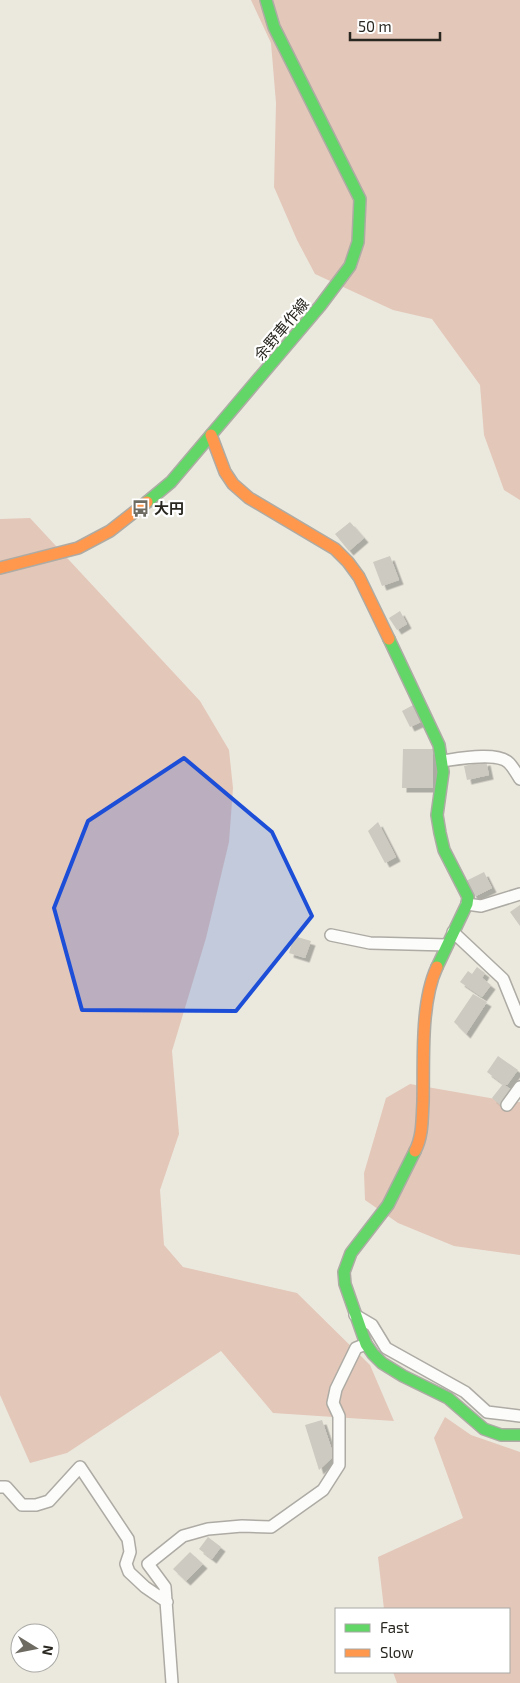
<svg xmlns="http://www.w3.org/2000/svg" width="520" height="1683" font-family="'Exo 2','Noto Sans JP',sans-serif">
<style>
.forest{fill:#e3c7b9}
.building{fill:#cdcac1;filter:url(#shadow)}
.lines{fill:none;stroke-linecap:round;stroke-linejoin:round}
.street-casing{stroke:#adaba4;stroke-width:14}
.fast-casing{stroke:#adaba4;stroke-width:14}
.slow-casing{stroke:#adaba4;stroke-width:14}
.street{stroke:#fcfcfa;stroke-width:11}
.fast{stroke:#63d668;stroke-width:11}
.slow{stroke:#ff974d;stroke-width:11}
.marked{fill:#1d4ed8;fill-opacity:0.2;stroke:#1d4ed8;stroke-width:4;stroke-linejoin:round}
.labels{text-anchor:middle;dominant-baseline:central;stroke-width:4.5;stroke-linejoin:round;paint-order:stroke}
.street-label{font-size:15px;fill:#292720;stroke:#fff}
.poi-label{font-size:15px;font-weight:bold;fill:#292720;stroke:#fff;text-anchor:start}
</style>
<defs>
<filter id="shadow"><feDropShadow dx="4.5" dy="4.5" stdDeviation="0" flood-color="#0004"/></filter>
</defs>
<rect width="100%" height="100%" fill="#ebe9de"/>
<path class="forest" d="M 251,0 L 520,0 L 520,500 L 504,490 L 484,435 L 480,385 L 432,319 L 393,310 L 315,274 L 297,240 L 274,187 L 276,103 L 271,43 Z
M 30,518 L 200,701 L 229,750 L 233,788 L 229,842 L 206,938 L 172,1051 L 179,1134 L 160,1190 L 164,1245 L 183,1267 L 297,1293 L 370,1365 L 394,1421 L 273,1413 L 221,1351 L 67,1453 L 30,1463 L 0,1395 L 0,519 Z
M 410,1084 L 513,1102 L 520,1102 L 520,1255 L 454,1246 L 398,1223 L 365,1200 L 364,1173 L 386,1098 Z
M 445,1417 L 471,1435 L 520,1452 L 520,1683 L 397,1683 L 393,1672 L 509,1672 L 509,1609 L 384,1609 L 378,1557 L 463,1518 L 434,1438 Z"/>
<path class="building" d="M 350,522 L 364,538 L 349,551 L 335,534 Z
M 390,556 L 399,580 L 382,586 L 373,562 Z
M 400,611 L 407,624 L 397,630 L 389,618 Z
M 415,704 L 423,721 L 410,727 L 402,711 Z
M 403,749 L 433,749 L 433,788 L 402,788 Z
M 486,761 L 489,775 L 467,780 L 464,766 Z
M 378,822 L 396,857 L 385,863 L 368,831 Z
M 484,872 L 492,888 L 474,897 L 466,881 Z
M 520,905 L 520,926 L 510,912 Z
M 294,936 L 311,941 L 305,958 L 289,953 Z
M 477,967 L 485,973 L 482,978 L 491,985 L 482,997 L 460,982 L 468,971 L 472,974 Z
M 473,994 L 487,1002 L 466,1034 L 454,1022 Z
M 498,1056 L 518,1070 L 507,1085 L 503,1084 L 513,1091 L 501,1106 L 492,1098 L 503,1084 L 487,1072 Z
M 322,1420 L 334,1456 L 319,1470 L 305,1425 Z
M 208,1537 L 221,1547 L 212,1559 L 199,1549 Z
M 190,1552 L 203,1564 L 186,1581 L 173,1569 Z"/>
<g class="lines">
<defs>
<path id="street" d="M 442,761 C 457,759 498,751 509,763 C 513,767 517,774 520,779
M 467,904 L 481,906 L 520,894
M 453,932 L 503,979 L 520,1021
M 331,935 L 370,943 L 447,945
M 507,1105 L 520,1087
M 355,1315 L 372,1325 L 386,1348 L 465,1392 L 487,1412 L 520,1416
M 0,1487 L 6,1487 L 22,1505 L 36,1505 L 49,1501 L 80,1467 L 128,1539 L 130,1552 L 126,1564 L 129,1572 L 145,1587 L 167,1602
M 172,1683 L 165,1587 L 148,1564 L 183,1536 L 208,1529 L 242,1526 L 271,1527 L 323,1490 L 339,1465 L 339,1416 L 333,1403 L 336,1389 L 356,1348 L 366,1344"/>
<path id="fast" d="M 147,502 L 171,482 L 320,306 L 350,266 L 358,242 L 360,199 L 274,27 L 266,0
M 389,639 L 439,745 L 443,772 L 437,815 L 440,833 L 444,850 L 468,897 L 467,904 L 437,967
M 415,1151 L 388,1205 L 351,1253 L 344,1272 L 345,1284 L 366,1344 L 373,1354 L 382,1363 L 403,1376 L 448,1398 L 484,1429 L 501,1435 L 520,1435"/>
<path id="slow" d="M 211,435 L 225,472 L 233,484 L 249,498 L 335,549 L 348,562 L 359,577 L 389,639
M 0,568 L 78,548 L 110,531 L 147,502
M 415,1151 C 423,1136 422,1118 423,1102 C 424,1062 420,1003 437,967"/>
</defs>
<use href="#street" class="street-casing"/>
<use href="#fast" class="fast-casing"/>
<use href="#slow" class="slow-casing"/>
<use href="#street" class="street"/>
<use href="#fast" class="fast"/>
<use href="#slow" class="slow"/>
</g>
<path class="marked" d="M 184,758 L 272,832 L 312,916 L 236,1011 L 82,1010 L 54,908 L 88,821 Z"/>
<defs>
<symbol id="bus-bare" viewBox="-9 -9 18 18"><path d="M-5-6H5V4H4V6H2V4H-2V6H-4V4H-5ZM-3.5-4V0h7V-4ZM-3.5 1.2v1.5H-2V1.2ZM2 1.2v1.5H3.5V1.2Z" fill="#6d6b62" stroke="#fff" stroke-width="2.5" paint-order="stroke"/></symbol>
</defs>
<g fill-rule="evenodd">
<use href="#bus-bare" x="128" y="496" width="25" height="25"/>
</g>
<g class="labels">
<g class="street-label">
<text transform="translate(281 329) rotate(-50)">余野車作線</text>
</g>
<g class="poi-label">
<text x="154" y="508">大円</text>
</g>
</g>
<rect x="335" y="1608" width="175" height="65" fill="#ffffff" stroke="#a9a9a6"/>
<rect x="345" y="1624" width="25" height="8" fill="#63d668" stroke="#a9a9a6"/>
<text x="380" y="1633" font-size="15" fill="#292720">Fast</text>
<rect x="345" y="1649" width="25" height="8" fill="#ff974d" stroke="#a9a9a6"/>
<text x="380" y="1658" font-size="15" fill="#292720">Slow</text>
<g transform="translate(35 1648) rotate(100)"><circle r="24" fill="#ffffff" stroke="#a9a9a6"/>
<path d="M0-4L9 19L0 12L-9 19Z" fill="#6d6b62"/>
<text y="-8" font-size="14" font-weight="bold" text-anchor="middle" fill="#292720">N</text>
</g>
<path d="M350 32v8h90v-8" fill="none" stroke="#292720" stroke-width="2.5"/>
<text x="358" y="32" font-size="15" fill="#292720" stroke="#ffffff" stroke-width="4" paint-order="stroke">50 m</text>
</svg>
